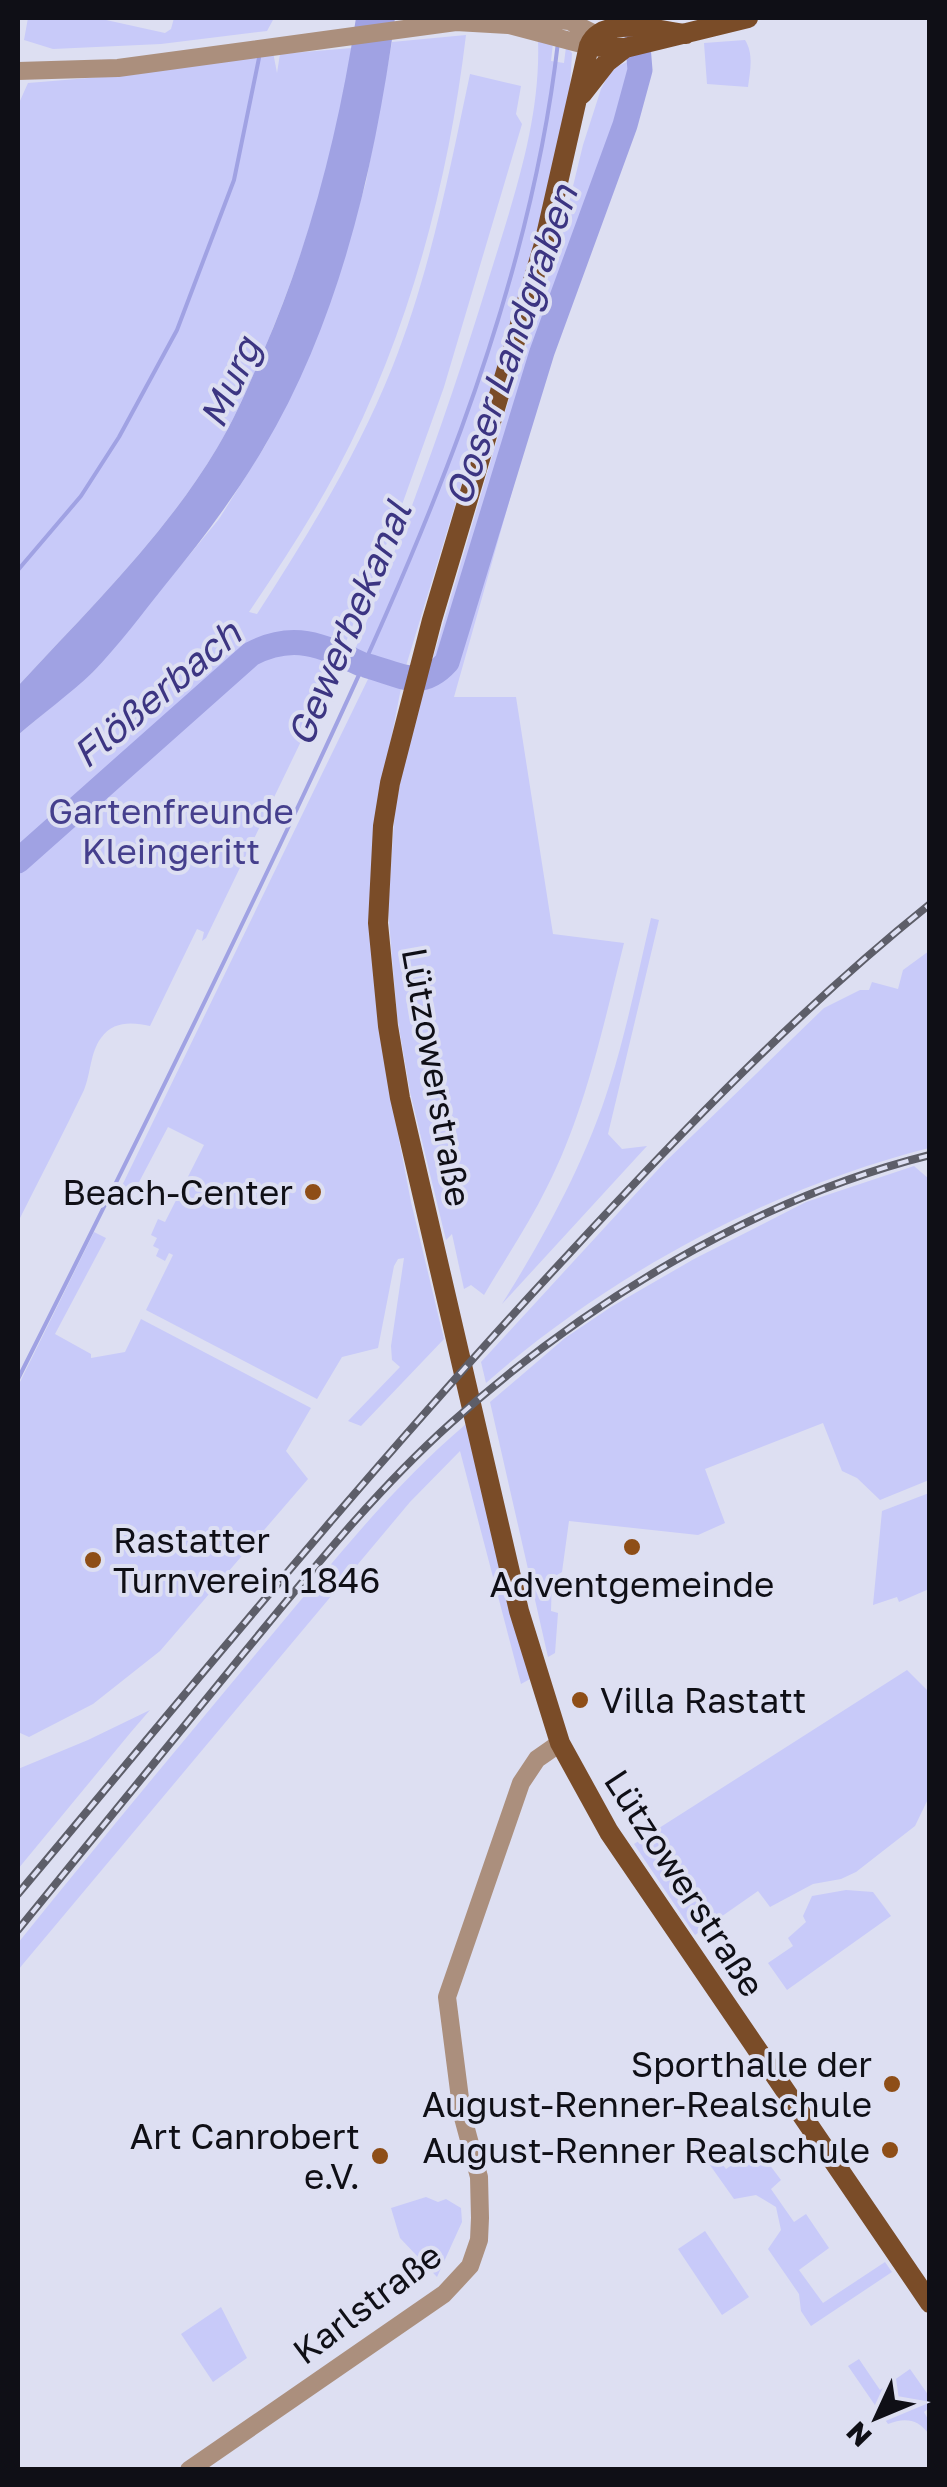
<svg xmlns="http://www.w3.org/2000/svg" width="947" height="2487" font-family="'Golos Text',sans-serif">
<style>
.green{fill:#c8caf9}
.water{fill:#a0a2e3}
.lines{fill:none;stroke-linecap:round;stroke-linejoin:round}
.stream{stroke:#a0a2e3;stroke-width:4}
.river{stroke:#a0a2e3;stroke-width:25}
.minor{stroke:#ab8f7d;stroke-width:18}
.major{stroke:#7a4c28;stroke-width:20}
.rail-casing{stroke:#5d5e69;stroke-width:8}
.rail{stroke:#dddff2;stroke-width:4;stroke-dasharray:11;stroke-linecap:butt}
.poi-dot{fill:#8e4e17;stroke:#dddff2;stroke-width:4}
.labels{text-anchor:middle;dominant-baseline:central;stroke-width:8;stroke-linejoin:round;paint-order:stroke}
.park-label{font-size:35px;fill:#453f8d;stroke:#dddff2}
.street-label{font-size:35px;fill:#0f0f16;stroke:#dddff2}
.poi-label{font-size:35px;fill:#0f0f16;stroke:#dddff2;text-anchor:end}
.water-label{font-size:38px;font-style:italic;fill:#3c3582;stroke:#dddff2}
</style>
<rect width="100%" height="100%" fill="#dddff2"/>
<path class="green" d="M 28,18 L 97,18 L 165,33 L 171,29 L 174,18 L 274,18 L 267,31 L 161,44 L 53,49 L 24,40 Z
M 466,35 C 448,185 408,336 337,470 C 311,519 280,566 249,612 L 257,614 C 308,535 357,455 392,368 C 430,273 449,173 470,74 L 521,86 L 516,114 L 522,124 L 444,387 L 398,516 L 343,649 C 297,635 282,631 239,657 L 18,854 L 18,735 L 93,672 L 219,519 L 265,446 L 302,371 L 337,282 L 366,182 L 392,42 Z
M 538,40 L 553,43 L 551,61 L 564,63 L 566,47 L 572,53 L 570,88 L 541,223 L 406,666 L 354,652 C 406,528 450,406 489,278 C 513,200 541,121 538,40 Z
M 745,40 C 754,54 750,71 748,87 L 707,84 L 704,43 Z
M 352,48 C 334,157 304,258 260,359 C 247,389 234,420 217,448 C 164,537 87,611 18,686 L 18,116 L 19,103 L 28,83 L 138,74 L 273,52 L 277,73 L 280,54 Z
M 647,53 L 644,89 L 639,108 L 595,233 L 560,321 L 454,697 L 516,697 L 553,934 L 624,943 C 604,1023 585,1113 547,1187 C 529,1224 505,1259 484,1295 L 471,1285 L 464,1289 L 452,1234 L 446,1240 L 410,1092 L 397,1016 L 388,909 L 395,808 L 409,740 L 512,389 L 559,244 L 583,145 L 601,89 L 609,74 L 618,66 Z
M 282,645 L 311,648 L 335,656 L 308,712 L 321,700 L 206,938 L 202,941 L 204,932 L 197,929 L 150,1026 C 132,1022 113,1021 101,1038 C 90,1053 91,1073 84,1090 C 63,1134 40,1178 18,1222 L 18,864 L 228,677 L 253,658 Z
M 370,675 L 401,688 L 383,782 L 391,1098 L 411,1202 L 444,1339 L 361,1426 L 348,1421 L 400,1367 L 392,1360 L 391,1346 L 404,1258 L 398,1259 L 394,1266 L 378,1348 L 342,1357 L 317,1399 L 146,1310 L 173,1255 L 169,1253 L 165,1261 L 156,1256 L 159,1249 L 153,1246 L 157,1238 L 151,1235 L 158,1219 L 165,1222 L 204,1145 L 168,1127 L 128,1203 L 116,1198 Z
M 651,918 L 659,920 L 608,1134 L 622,1149 L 647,1146 L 502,1304 C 545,1235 586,1161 610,1083 C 627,1029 638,973 651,918 Z
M 929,951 L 929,1148 C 771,1188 608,1275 486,1383 L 481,1362 L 664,1163 L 824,1008 L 860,990 L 869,990 L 872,982 L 898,989 L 903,970 Z
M 914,1166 L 929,1179 L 929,1480 L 880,1500 L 857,1478 L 842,1471 L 823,1423 L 705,1469 L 725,1523 L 698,1535 L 569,1521 L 562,1572 L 552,1578 L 551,1611 L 558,1613 L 555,1653 L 548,1657 L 490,1402 L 565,1338 L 611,1307 L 694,1259 L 806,1202 Z
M 94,1232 L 106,1238 L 55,1334 L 91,1354 L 91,1358 L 125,1352 L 141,1319 L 311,1408 L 286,1451 L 308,1479 L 160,1651 L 93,1704 L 29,1737 L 18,1732 L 18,1386 Z
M 466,1424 L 530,1679 L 521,1684 L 460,1451 L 410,1502 L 18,1970 L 18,1943 C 101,1840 185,1739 270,1637 C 332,1563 392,1487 466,1424 Z
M 929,1493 L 929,1589 L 899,1602 L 897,1597 L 873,1605 L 882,1511 Z
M 907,1670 L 929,1692 L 929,1797 L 915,1826 L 856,1872 L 841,1879 L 813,1884 L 770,1907 L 758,1891 L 695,1935 L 634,1844 Z
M 150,1710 L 131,1732 L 18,1869 L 18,1769 L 88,1740 Z
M 846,1890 L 873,1892 L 891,1916 L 787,1990 L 768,1963 L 793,1946 L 788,1938 L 806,1922 L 803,1916 L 812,1896 Z
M 702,2138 L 726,2169 L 757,2148 L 781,2180 L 771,2189 L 794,2222 L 806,2214 L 829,2248 L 799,2270 L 823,2303 L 885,2262 L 892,2272 L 811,2326 L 801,2311 L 799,2294 L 768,2249 L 781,2230 L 776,2207 L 756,2195 L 734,2199 L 700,2151 L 690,2146 Z
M 426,2197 L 438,2202 L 446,2199 L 461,2208 L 462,2222 L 437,2277 L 400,2238 L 391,2208 Z
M 705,2231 L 749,2297 L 722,2315 L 678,2249 Z
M 221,2307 L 247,2358 L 213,2382 L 181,2334 Z
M 859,2359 L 880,2390 L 910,2369 L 929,2396 L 929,2408 L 924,2412 L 929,2421 L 929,2434 C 918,2419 905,2417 888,2424 L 848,2366 Z"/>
<path class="water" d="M 356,18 L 395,18 C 375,165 340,320 263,449 C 234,498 201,541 166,584 C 142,614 119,645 93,672 C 70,694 42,714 18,735 L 18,686 C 87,611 164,537 217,448 C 235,418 249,385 263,352 C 310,244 338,134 356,18 Z"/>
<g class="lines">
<path class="stream" d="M 18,570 L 81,496 L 119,437 L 177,330 L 234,180 L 259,58
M 438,672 L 441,672
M 18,1379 C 115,1186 211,992 303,796 C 415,557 528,307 558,42"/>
<path class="river" d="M 368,666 C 401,675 421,691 447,662 L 542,352 L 625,125 L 640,70 L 636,22
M 18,861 L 251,654 C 293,632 321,645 361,664"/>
<path class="minor" d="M 509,25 L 589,46
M 18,71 L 118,68 L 456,22 L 508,25 L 548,19 L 569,21 L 595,34
M 189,2470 L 444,2294 L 470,2266 L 479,2240 L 480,2218 L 479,2177 L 462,2114 L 447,1997 L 521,1783 L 537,1759 L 560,1743"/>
<path class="major" d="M 686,34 C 658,31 602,14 589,46 L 544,244 L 432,620 L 390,783 L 383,826 L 378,923 L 388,1026 L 400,1098 L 519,1611 L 560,1743 L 609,1832 L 930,2303
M 589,46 L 625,48 L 748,18
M 582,94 L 607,62 L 625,48"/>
<defs>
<path id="rail" d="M 18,1894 C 198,1679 375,1462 566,1257 C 680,1133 798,1010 930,904
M 18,1930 C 93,1838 168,1746 243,1654 C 309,1574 374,1492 451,1423 C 585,1303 754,1199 930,1155"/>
</defs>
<use href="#rail" class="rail-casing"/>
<use href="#rail" class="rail"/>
</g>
<g class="poi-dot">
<circle cx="313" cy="1192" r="10"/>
<circle cx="632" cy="1547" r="10"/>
<circle cx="93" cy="1560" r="10"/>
<circle cx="580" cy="1700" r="10"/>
<circle cx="892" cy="2084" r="10"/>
<circle cx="890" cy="2150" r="10"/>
<circle cx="380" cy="2156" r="10"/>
</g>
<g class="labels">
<g class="park-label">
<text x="171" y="811">Gartenfreunde<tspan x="171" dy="40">Kleingeritt</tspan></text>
</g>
<g class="street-label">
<text transform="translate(437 1077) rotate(80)">Lützowerstraße</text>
<text transform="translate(685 1883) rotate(57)">Lützowerstraße</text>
<text transform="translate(367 2303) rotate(-37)">Karlstraße</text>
</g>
<g class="poi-label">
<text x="293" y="1192">Beach-Center</text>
<text x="113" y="1540" text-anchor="start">Rastatter<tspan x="113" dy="40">Turnverein 1846</tspan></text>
<text x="632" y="1584" text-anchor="middle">Adventgemeinde</text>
<text x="600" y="1700" text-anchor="start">Villa Rastatt</text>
<text x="872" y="2064">Sporthalle der<tspan x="872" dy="40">August-Renner-Realschule</tspan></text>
<text x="360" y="2136">Art Canrobert<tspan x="360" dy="40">e.V.</tspan></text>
<text x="870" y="2150">August-Renner Realschule</text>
</g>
<g class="water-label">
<text transform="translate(510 345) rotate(-71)">Ooser Landgraben</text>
<text transform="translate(229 382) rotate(-65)">Murg</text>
<text transform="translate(348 623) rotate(-67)">Gewerbekanal</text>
<text transform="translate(156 693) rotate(-40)">Flößerbach</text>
</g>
</g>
<rect width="947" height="2487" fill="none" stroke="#0f0f16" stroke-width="40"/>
<g transform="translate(877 2417) rotate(226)" stroke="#dddff2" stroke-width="8" paint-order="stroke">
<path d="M0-8L18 38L0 25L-18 38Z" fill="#0f0f16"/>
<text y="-15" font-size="28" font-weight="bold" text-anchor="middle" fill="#0f0f16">N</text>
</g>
</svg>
